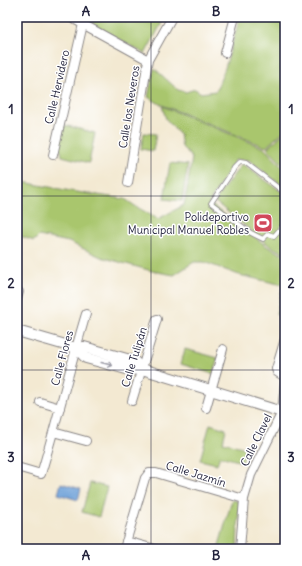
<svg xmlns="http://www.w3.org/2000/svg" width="302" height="566" font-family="Delius,sans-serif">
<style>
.green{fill:#a9c66d;stroke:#667454}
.water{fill:#6da0d8;stroke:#48618a}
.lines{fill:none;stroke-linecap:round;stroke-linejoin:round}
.service-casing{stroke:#8a8686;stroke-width:5.5}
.minor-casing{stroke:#8a8686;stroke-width:10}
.tertiary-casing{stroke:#8a8686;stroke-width:12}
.service{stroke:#fff;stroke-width:4}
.minor{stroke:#fff;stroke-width:8}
.tertiary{stroke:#fff;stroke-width:10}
.oneway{stroke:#9c9ca7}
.grid{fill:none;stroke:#22223b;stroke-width:1;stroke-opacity:0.55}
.labels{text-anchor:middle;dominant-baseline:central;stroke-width:3;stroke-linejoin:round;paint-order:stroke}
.street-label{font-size:11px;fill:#22223b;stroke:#fff}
.poi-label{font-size:11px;fill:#22223b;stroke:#fff;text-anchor:end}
.neatline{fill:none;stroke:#22223b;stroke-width:1.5}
.grid-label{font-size:13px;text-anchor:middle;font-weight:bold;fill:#22223b}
</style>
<rect width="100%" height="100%" fill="#fff"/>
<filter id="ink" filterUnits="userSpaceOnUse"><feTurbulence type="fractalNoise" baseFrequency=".025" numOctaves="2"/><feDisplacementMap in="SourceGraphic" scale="8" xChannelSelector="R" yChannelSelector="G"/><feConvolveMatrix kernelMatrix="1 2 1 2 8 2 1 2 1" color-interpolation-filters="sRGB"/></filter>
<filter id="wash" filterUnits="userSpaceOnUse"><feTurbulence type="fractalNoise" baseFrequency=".012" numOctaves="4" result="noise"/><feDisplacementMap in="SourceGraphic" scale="16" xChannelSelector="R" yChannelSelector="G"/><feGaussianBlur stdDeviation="0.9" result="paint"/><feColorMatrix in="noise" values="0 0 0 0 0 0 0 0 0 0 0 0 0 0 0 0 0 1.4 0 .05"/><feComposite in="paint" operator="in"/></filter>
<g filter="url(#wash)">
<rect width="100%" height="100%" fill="#f3e9d2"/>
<path class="green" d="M 80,17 L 165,17 L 145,54 Z
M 240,17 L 270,17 L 285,23 L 285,130 L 266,147 L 160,104 L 148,97 L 154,68 L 178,90 L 186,92 L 195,89 L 201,93 L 216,91 L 225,68 Z
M 162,106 L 264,148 L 285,170 L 285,188 L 249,160 L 235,160 L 209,203 L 268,247 L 285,256 L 285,319 L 276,314 L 283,285 L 239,275 L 204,262 L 194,262 L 174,275 L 152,271 L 101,257 L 69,242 L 39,236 L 34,241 L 17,235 L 17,181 L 76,192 L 125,199 L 135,206 L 158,219 L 184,205 L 192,158 L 182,147 L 180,135 L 166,119 Z
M 64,125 L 95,133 L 89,163 L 62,156 L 61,151 L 58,147 Z
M 285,132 L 285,167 L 267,148 Z
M 144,133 L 156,134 L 153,151 L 141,149 Z
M 170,163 L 188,165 L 182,201 L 164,199 Z
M 242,164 L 285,194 L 285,254 L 270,246 L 214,201 Z
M 185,349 L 218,358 L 213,374 L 181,364 Z
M 210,424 L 226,429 L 223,442 L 246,448 L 242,462 L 220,456 L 217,464 L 200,460 Z
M 90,483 L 107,487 L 99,517 L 82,512 Z
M 232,500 L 241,502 L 238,526 L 237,549 L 218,549 Z"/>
<path class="water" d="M 61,483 L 81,489 L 78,500 L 58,494 Z"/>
</g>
<g filter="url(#ink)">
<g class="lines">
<defs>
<path id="service" d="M 285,193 L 246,163 L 240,162 L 234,168 L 232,172 L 211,203 L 251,233 L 263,239 L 268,234 L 274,236 L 285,223"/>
<path id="minor" d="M 70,17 L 148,60
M 225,53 L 235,17
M 53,155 L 83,24
M 128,183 L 148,60 L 172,17
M 17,299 L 19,292
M 285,339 L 276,369 L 277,372 L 285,377
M 132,401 L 157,319
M 40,402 L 60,408
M 206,408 L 223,349
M 53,432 L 86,441
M 17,467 L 41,474 C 57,421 70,367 86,314
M 126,541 L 155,549
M 124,549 L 145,478 L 149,473 L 156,473 L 244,499
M 240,549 L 244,499 L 251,475 L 282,412 L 285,382"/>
<path id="tertiary" d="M 17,331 L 76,348 L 84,347 L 134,361 L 142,369
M 76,348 L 86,358 L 130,370 L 142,369 L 282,412 L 285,411"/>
</defs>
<use href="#service" class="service-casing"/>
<use href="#minor" class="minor-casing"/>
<use href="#tertiary" class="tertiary-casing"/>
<use href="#service" class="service"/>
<use href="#minor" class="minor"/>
<use href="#tertiary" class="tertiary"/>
</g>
<defs><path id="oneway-shaft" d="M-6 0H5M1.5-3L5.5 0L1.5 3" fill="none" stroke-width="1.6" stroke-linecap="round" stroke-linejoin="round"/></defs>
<use class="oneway" href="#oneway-shaft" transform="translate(107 364) rotate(15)"/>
</g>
<path class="grid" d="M 151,17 L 151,549M 17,196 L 285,196M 17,370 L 285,370"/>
<defs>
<symbol id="stadium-square" viewBox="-11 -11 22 22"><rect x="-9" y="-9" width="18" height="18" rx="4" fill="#d1495b" stroke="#fff"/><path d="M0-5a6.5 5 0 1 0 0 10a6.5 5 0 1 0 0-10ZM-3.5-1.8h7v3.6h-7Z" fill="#fff"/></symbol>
</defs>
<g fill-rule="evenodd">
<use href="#stadium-square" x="252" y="212" width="22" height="22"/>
</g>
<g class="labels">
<g class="street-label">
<text transform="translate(57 87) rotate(-77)">Calle Hervidero</text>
<text transform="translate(129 107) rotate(-81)">Calle los Neveros</text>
<text transform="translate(134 357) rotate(-73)">Calle Tulipán</text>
<text transform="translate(62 358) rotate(-75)">Calle Flores</text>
<text transform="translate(256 440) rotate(-64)">Calle Clavel</text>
<text transform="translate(196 474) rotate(17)">Calle Jazmín</text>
</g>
<g class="poi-label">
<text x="249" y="217">Polideportivo<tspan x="249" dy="13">Municipal Manuel Robles</tspan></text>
</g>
</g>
<rect width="302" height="566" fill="none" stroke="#fff" stroke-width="44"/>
<rect x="22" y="22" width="258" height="522" class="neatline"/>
<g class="grid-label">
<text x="86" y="16">A</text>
<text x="216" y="16">B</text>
<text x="11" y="114">1</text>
<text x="291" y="114">1</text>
<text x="11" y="288">2</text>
<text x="291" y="288">2</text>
<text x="11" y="462">3</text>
<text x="291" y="462">3</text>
<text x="86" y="560">A</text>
<text x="216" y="560">B</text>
</g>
</svg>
